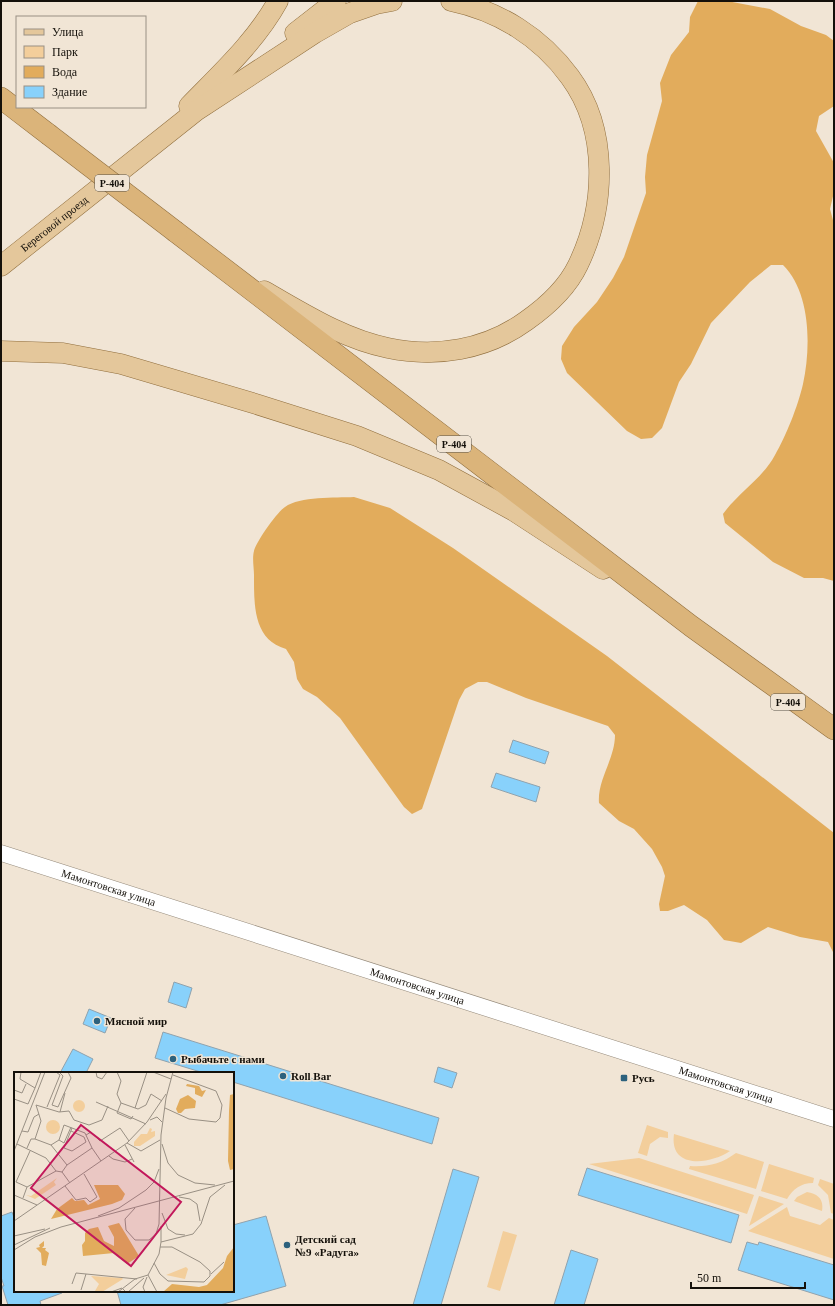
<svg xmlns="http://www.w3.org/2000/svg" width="835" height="1306" font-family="Georgia,serif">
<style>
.green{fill:#f3ce9b}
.water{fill:#e2ac5c}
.building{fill:#88d1fb;stroke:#90a2ad}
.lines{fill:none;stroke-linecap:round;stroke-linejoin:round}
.tertiary-casing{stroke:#94897a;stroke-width:17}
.primary-casing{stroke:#906e3d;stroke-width:21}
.trunk-casing{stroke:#906e3d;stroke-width:22}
.tertiary{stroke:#fff;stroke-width:16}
.primary{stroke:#e4c79b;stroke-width:20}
.trunk{stroke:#dbb47a;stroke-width:21}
.trunk-bridge-casing{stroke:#906e3d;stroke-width:22;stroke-linecap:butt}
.trunk-bridge{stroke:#dbb47a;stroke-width:21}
.poi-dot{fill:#2c617d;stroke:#f1e5d5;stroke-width:1.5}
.labels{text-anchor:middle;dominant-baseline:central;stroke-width:3;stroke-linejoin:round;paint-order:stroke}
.shield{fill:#f1e5d5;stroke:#565047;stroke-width:1}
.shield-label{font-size:10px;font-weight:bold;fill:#14100a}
.street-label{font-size:11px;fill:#14100a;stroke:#f1e5d5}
.poi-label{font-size:11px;font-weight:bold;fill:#14100a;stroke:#f1e5d5;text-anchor:start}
.inset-road{fill:none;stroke:#999084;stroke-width:1}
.view{fill:#c2185b;fill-opacity:0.15;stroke:#c2185b;stroke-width:2}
.inset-edge{fill:none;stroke:#14100a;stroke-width:2}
</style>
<rect width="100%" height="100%" fill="#f1e5d5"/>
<path class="green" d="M 647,1125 L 668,1132 L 668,1138 L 660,1137 L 650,1144 L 647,1156 L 638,1153 Z
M 674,1134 L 730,1151 C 709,1165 669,1169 674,1134 Z
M 736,1153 L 764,1162 L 756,1189 L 689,1169 L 690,1166 C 708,1167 721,1164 736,1153 Z
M 639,1158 L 754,1195 L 747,1214 L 589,1164 Z
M 769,1164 L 814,1178 L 813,1183 C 801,1183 793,1189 787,1199 L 761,1191 Z
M 820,1179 L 834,1184 L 834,1214 L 831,1213 L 828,1195 L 818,1185 Z
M 807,1192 C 818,1194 824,1199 822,1211 L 794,1201 L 797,1197 Z
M 759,1196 L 784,1204 L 749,1226 Z
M 787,1207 L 790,1216 L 820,1225 L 829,1218 L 834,1220 L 834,1259 L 748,1231 Z
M 503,1231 L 517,1235 L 500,1291 L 487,1287 Z"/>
<path class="water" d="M 698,1 L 727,1 L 770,9 L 801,26 L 826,35 L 834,41 L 834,106 L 819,116 L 816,131 L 834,163 L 834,192 L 830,209 L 834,224 L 834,581 L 823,578 L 804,578 L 773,562 L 725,523 L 723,514 C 738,493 762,479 775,455 C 786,436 798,406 803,384 C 811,347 811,293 783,265 L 771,265 L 750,282 L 711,323 L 691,364 L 679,382 L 662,428 L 652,438 L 641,439 L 627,431 L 567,373 L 561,359 L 562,346 L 574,327 L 597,302 L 613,278 L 624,257 L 646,193 L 645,177 L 647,155 L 662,101 L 660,83 L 671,55 L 689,32 L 690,17 Z
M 354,497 L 390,508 L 453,548 L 607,656 L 834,833 L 834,954 L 828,942 L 800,937 L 768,927 L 741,943 L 724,940 L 707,920 L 684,905 L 668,911 L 660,911 L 659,904 L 665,876 L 662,867 L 652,849 L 634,829 L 619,821 L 599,803 C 597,780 615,759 615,735 L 608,726 L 526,698 L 487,682 L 478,682 L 465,689 L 459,700 L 422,809 L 412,814 L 404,807 L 340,718 L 317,697 L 303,689 L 297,679 L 294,662 L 286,649 C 253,640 254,604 254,575 C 254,568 252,558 254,551 C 256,542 277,512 285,507 C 300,496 335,498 354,497 Z"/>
<path class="building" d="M 513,740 L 549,752 L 545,764 L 509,752 Z
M 496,773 L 540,787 L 536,802 L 491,787 Z
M 174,982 L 192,988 L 186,1008 L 168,1002 Z
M 89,1009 L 111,1018 L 105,1033 L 83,1024 Z
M 163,1032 L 439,1118 L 432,1144 L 233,1082 L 233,1073 L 204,1073 L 155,1058 Z
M 73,1049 L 93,1059 L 86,1073 L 60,1073 Z
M 438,1067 L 457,1073 L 452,1088 L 434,1082 Z
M 587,1168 L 739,1215 L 731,1243 L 578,1195 Z
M 453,1169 L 479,1177 L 441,1305 L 413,1305 Z
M 12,1212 L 15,1220 L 15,1291 L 62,1291 L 62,1293 L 40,1301 L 41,1305 L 8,1305 L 2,1286 L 4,1286 L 1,1277 L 1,1216 Z
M 266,1216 L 286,1286 L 220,1305 L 121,1305 L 117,1291 L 233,1291 L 233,1225 Z
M 747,1242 L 758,1245 L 759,1242 L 834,1265 L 834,1300 L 738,1270 Z
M 571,1250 L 598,1259 L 584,1305 L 554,1305 Z"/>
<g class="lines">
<defs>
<g id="tertiary">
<path id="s1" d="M 1,853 L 834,1119"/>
</g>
<g id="primary">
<path d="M 295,33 L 336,1"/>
<path d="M 189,106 C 221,73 256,41 278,1"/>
<path id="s2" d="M 1,266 L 196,111 L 315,33 L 350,13 L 376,4 L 392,1"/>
<path d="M 264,291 C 303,313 343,339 388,348 C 436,358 486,350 526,321 C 546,307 567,288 578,265 C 606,207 609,130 570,77 C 541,37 499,11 451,1"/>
<path d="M 1,351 L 63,353 L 121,364 L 256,404 L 357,436 L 439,470 L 514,511 L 603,569"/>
</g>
<path id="trunk" d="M 1,98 L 48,134
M 176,232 L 691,626 L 834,729"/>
</defs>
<use href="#tertiary" class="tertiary-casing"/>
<use href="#primary" class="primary-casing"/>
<use href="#trunk" class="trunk-casing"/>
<use href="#tertiary" class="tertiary"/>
<use href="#primary" class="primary"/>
<use href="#trunk" class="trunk"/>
<defs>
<path id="trunk-bridge" d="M 48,134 L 176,232"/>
</defs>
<use href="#trunk-bridge" class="trunk-bridge-casing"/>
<use href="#trunk-bridge" class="trunk-bridge"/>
</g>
<g class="poi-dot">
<circle cx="97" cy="1021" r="4"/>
<circle cx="173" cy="1059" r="4"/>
<circle cx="283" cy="1076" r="4"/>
<rect x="620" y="1074" width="8" height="8" rx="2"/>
<circle cx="287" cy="1245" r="4"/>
</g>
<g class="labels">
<g class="shield">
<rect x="95" y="175" width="34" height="16" rx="3"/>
<rect x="437" y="436" width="34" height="16" rx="3"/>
<rect x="771" y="694" width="34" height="16" rx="3"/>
</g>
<g class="shield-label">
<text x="112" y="183">Р-404</text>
<text x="454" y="444">Р-404</text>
<text x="788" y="702">Р-404</text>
</g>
<g class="street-label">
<text stroke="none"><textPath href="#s2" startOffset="68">Береговой проезд</textPath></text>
<text stroke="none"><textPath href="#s1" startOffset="113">Мамонтовская улица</textPath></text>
<text stroke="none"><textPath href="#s1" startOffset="437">Мамонтовская улица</textPath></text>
<text stroke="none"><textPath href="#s1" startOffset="761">Мамонтовская улица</textPath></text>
</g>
<g class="poi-label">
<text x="105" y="1021">Мясной мир</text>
<text x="181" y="1059">Рыбачьте с нами</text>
<text x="291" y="1076">Roll Bar</text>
<text x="632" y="1078">Русь</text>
<text x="295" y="1239">Детский сад<tspan x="295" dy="13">№9 «Радуга»</tspan></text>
</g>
</g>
<g transform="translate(14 1072)">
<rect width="220" height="220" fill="#f1e5d5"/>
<path d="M59 34a6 6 0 1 1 12 0a6 6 0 1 1-12 0ZM32 55a7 7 0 1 1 14 0a7 7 0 1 1-14 0ZM 136,56 L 138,57 L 137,60 L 141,59 L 141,64 L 126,74 L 120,74 L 120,70 L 127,62 L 133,62 ZM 43,106 L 40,110 L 42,113 L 21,127 L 12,123 L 17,124 ZM 172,195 L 174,197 L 171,207 L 152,203 ZM 77,204 L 108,206 L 109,207 L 88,220 L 71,220 L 81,219 L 85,212 Z" fill="#f3ce9b"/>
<path d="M 173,12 L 185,14 L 188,19 L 192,18 L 188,25 L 181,22 L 181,16 L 172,14 ZM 220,22 L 220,97 L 216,98 L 214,89 L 215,39 L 216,23 ZM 174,23 L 182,29 L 181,36 L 171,37 L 167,41 L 164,41 L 162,37 L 166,27 ZM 80,113 L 104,113 L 111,122 L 108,128 L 98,132 L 37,147 L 43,137 L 58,126 L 61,129 L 70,128 L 74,133 L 86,127 ZM 105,151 L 125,184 L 113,192 L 100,181 L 69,184 L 68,173 L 71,169 L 71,161 L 75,157 L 84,155 L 90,169 L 100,174 L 100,165 L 94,154 ZM 30,169 L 30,174 L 28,176 L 32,176 L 31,178 L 35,181 L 32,194 L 28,193 L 27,181 L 22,176 L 26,175 L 25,173 ZM 220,175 L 220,220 L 149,220 L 158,212 L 185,215 L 193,213 L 209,196 L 213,184 Z" fill="#e2ac5c"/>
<path class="inset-road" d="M 7,0 L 6,7 L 21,16 L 14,32M 45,0 L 49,4 L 38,33 L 44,35 L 57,6 L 54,0M 82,0 L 83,5 L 88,7 L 93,0M 103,0 L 107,9 L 103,22 L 107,31 L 124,37 L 132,33 L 137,22 L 148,29M 139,0 L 157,7M 21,16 L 27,0M 0,18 L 8,21 L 12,12M 0,27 L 14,32M 82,30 L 132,52M 107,31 L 103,41 L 117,47 L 119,44M 22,33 L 45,40 L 55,39 L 60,48 L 75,53 L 88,48 L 94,34M 22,33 L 27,49 L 21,67 L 37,73M 33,35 L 46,3 L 42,0M 121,36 L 133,0M 151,36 L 175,47 L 202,50 L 206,46 L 208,33 L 202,19 L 159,3M 46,40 L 51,21M 136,48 L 143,45 L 148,50M 8,59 L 14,60 L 20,45 L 25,42M 57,59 L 70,65 L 72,70 L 58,79 L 50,76 L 58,56 L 71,61 L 78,76M 72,63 L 77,60 L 86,69 L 106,56 L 115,69M 45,68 L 50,71 L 57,55M 113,71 L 127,79 L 146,68M 3,72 L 32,86 L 42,99 L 48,100 L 56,111M 148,72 L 154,91 L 164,103 L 181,111 L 201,113M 111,73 L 120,90M 13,76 L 17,67 L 21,67M 0,79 L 31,0M 95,84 L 99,87 L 111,90 L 118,87M 53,93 L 37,73 L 45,68 L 50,53 L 58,56M 48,100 L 53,93 L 78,76 L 87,89M 51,114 L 62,128 L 72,126 L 76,130 L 83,125 L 70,102M 13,115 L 2,110 L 16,79M 0,123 L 23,133M 165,125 L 176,127 L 183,132 L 186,149M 9,126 L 13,115 L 42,99M 121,136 L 111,147 L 112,158 L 121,168 L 135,168 L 142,162 L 145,152 L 147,63 L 152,26 L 159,0M 148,141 L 154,157 L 162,162 L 171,163M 84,144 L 105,136 L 132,118 L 140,110 L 145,97M 0,149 L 113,71 L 133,50 L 152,22M 147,154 L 147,170 L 179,162 L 187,152 L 196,125 L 211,113M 0,164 L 31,157M 0,173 L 36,156M 0,178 L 21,165 L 47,155 L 220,109M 140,191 L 146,202 L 154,209 L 190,210 L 196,204 L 196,199 L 186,190 L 158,175 L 146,175M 197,202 L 210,190M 134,203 L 143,220M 58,212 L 62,201 L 123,207M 67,218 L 72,202M 97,220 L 108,216 L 112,220M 104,220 L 121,207 L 134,203 L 145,182 L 147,170M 114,220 L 130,206M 131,220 L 129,215 L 133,205"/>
<path class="view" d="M 67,53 L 167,130 L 117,194 L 17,116 Z"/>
<rect width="220" height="220" class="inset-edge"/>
</g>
<rect width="835" height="1306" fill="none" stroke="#14100a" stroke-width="4"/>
<rect x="16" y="16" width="130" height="92" fill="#f1e5d5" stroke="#999084"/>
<rect x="24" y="29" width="20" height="6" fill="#e4c79b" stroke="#999084"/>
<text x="52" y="36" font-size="12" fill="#14100a">Улица</text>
<rect x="24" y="46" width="20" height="12" fill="#f3ce9b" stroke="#999084"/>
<text x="52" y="56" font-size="12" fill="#14100a">Парк</text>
<rect x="24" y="66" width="20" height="12" fill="#e2ac5c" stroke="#999084"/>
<text x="52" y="76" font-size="12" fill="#14100a">Вода</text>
<rect x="24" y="86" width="20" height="12" fill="#88d1fb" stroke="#999084"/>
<text x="52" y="96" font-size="12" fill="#14100a">Здание</text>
<path d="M691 1282v6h114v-6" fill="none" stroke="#14100a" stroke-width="2"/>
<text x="697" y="1282" font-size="12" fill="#14100a" stroke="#f1e5d5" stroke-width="3" paint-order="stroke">50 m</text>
</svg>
